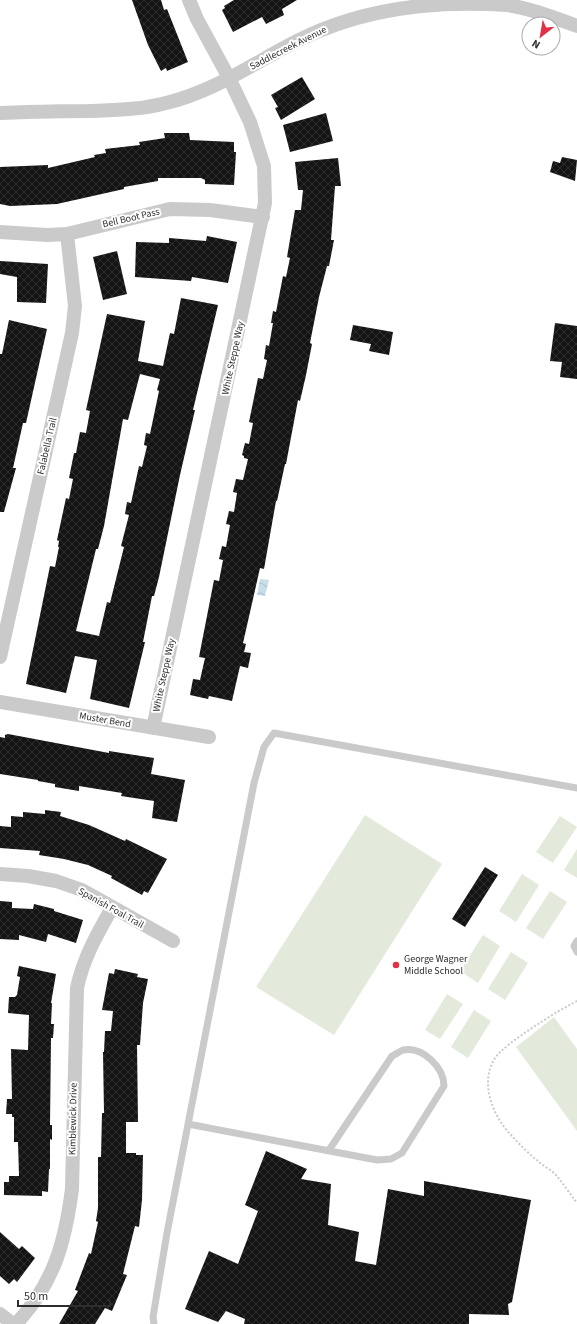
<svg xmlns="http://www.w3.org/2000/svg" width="577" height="1324" font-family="'Source Sans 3',sans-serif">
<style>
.garden{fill:#e4eadb}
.water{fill:url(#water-waves)}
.building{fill:url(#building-cross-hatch);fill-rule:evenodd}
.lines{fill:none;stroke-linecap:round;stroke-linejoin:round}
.path{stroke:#cacaca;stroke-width:2;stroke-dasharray:2 2;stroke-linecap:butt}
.lane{stroke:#cacaca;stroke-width:7}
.street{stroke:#cacaca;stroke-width:14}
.poi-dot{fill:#e23147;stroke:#fff;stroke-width:1.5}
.labels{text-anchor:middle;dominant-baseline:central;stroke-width:4;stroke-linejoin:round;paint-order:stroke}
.street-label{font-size:10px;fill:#2d2d2d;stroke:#fff}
.poi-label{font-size:10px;fill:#2d2d2d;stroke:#fff;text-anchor:start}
</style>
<defs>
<pattern id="water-waves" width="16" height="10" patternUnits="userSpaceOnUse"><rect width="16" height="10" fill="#c7deea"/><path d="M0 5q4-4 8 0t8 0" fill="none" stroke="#abbfc9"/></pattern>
<pattern id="building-cross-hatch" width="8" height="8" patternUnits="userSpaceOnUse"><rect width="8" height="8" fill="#141414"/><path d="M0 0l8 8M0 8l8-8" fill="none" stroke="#2e2e2e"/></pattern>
</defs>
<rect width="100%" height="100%" fill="#fff"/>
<path class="garden" d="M 365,815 L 442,864 L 334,1035 L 256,987 Z
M 560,816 L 577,827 L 553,863 L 536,852 Z
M 577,849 L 577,878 L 564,870 Z
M 522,874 L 539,885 L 516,922 L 499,911 Z
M 550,891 L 567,902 L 543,939 L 526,928 Z
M 483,935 L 500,946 L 478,983 L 460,971 Z
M 511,952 L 528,963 L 505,1000 L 488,989 Z
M 447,994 L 463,1004 L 440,1039 L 425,1030 Z
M 474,1010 L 491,1021 L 468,1058 L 451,1047 Z
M 554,1017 L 577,1049 L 577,1131 L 516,1047 Z"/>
<path class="water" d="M 260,579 L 269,580 L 265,596 L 257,595 Z"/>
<path class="building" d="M 132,0 L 161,0 L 164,10 L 167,9 L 188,62 L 167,71 L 166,68 L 161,71 L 148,45 Z
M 234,0 L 297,0 L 282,9 L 284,15 L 266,24 L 262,17 L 233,32 L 222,10 L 225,8 L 224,6 Z
M 302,77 L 315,99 L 281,120 L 275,108 L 278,107 L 271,95 Z
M 326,113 L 333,141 L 290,152 L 283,125 Z
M 164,133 L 189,133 L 190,140 L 234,142 L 234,152 L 236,152 L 234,185 L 205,184 L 205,180 L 201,178 L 158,178 L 158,181 L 124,187 L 124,189 L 57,204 L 10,206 L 0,204 L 0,167 L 48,165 L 48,168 L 95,157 L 94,155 L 106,153 L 105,149 L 140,145 L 139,142 L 165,138 Z
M 562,157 L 577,160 L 575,181 L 550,172 L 553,161 L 560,163 Z
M 338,158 L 341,186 L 335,186 L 331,240 L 334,240 L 329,266 L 327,266 L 319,297 L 310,343 L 312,344 L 306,375 L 300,401 L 298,400 L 286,464 L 285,464 L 277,501 L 276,501 L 264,569 L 260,568 L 243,643 L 246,644 L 244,652 L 251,653 L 248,668 L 240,666 L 232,701 L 209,696 L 208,699 L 190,695 L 193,679 L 200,680 L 205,658 L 199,657 L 214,580 L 219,581 L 223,560 L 219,559 L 222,546 L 226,547 L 230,525 L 226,524 L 229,511 L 234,512 L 237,493 L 233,492 L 236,479 L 243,480 L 248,459 L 244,458 L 244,456 L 242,455 L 245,443 L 249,444 L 253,423 L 249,422 L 258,378 L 263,379 L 267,360 L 264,359 L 266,345 L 269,346 L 273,323 L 271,323 L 273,311 L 276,312 L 283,276 L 286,277 L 290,258 L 287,257 L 295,210 L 301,210 L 303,190 L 298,190 L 295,162 Z
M 207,236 L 237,242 L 228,283 L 192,277 L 191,281 L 135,277 L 136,242 L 169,243 L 169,238 L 206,241 Z
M 117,251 L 127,294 L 103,300 L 93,257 Z
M 0,261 L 48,264 L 46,303 L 17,302 L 17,277 L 0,274 Z
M 181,298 L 218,305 L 193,410 L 195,410 L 180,475 L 159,577 L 154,596 L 152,596 L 143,642 L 145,642 L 129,708 L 90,699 L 97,660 L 75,656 L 66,693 L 26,684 L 50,566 L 55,567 L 59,547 L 58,547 L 59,541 L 57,540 L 66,498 L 69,499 L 73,479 L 69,478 L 74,453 L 76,453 L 80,432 L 86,433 L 90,411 L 86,410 L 107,314 L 145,321 L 138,361 L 163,366 L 170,333 L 174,334 ZM 140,374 L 160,379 L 157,390 L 159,391 L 150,434 L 146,433 L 144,445 L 147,446 L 142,467 L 139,466 L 131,503 L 127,502 L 125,514 L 129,515 L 121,546 L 124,547 L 110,603 L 107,602 L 99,636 L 76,631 L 96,549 L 98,549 L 104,526 L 123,419 L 128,420 Z
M 9,320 L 47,329 L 26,423 L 23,423 L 13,468 L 16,468 L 4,512 L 0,512 L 0,354 L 2,354 Z
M 555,323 L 577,326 L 577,379 L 560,377 L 562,362 L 550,361 Z
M 353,325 L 393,332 L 389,355 L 369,351 L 371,344 L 350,340 Z
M 8,734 L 109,753 L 109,751 L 154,758 L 151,774 L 185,780 L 177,822 L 152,818 L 154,801 L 121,796 L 122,793 L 79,786 L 79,791 L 55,787 L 55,784 L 38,781 L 38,780 L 0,774 L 0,737 L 5,738 L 5,735 Z
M 45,810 L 61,812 L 60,816 L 89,825 L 125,841 L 126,839 L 167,859 L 148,893 L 144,891 L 142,895 L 111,878 L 112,876 L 88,865 L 64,859 L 39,855 L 40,851 L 0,848 L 0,826 L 11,827 L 11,816 L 23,817 L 23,812 L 45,814 Z
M 485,867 L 498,875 L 465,927 L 452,919 Z
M 0,901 L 12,902 L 12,908 L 33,909 L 34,904 L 54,909 L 54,911 L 83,920 L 76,943 L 48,934 L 46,942 L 19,935 L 19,940 L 0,939 Z
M 19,966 L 56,974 L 51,1003 L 52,1003 L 51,1024 L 54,1024 L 53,1038 L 51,1038 L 50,1125 L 52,1125 L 52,1140 L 50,1139 L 50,1169 L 49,1169 L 48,1192 L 42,1191 L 42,1196 L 4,1195 L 4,1182 L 9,1182 L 9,1176 L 19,1176 L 18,1142 L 14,1142 L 14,1117 L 12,1117 L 12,1114 L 6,1114 L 7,1099 L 12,1099 L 11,1049 L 28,1050 L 29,1015 L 8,1013 L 9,997 L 15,997 L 17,995 L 20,977 L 17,976 Z
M 115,969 L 138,974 L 137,977 L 148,979 L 143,1003 L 140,1045 L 137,1045 L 138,1122 L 126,1122 L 126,1153 L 136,1153 L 136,1155 L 143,1155 L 142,1200 L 139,1227 L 135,1226 L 123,1274 L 127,1275 L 112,1311 L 105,1308 L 95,1324 L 59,1324 L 78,1291 L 75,1290 L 89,1253 L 91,1254 L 98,1222 L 96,1221 L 98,1208 L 98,1157 L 101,1157 L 102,1113 L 104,1113 L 103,1052 L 104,1052 L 105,1031 L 111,1031 L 113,1011 L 102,1010 L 109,973 L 114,974 Z
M 266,1151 L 307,1169 L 301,1179 L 331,1184 L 328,1225 L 359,1232 L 355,1261 L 376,1265 L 388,1189 L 424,1196 L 424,1181 L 531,1200 L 512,1302 L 508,1304 L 509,1315 L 469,1314 L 469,1324 L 244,1324 L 245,1319 L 226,1311 L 218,1322 L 185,1309 L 209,1251 L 238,1264 L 258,1211 L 245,1205 Z
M 0,1232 L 19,1249 L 22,1246 L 35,1258 L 17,1282 L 14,1279 L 9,1284 L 0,1276 Z"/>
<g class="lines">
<path class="path" d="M 577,1001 C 559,1010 505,1043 495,1058 C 479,1083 493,1117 512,1136 C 520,1145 529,1154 538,1161 C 543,1166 550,1169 555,1174 C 563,1183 570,1194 577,1203"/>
<path class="lane" d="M 577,941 L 574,946 L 577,952
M 188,1124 L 377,1160 L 391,1159 L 402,1153 L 444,1086 C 444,1068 423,1046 403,1050 C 400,1051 395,1055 392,1056 L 329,1150
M 154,1324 L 153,1317 L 167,1233 L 254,783 L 264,747 L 274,733 L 577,788"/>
<path class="street" d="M 0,113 C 29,112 58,111 88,111 C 114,110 140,110 166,103 C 213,92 254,63 297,41 C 362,8 435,0 507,5 C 530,8 555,18 577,26
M 0,232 L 47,235 L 67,234 L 170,209 L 210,210 L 263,217
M 0,657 L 72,333 L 75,306 L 67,234
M 0,702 L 209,737
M 153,728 L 265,203 L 264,166 L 250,122 L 229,78 L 197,19 L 189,0
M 0,874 L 28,876 L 56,881 L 82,890 L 173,941
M 0,1314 L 13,1324
M 16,1324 C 54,1283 65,1243 72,1189 L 77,988 C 83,959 97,934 112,908"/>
</g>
<circle class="poi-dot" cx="396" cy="965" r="4"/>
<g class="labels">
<g class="street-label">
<text transform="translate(288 48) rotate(-27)">Saddlecreek Avenue</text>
<text transform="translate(131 218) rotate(-13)">Bell Boot Pass</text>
<text transform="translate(233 358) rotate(-78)">White Steppe Way</text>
<text transform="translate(47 446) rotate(-77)">Falabella Trail</text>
<text transform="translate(164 675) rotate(-78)">White Steppe Way</text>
<text transform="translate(105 720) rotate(10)">Muster Bend</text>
<text transform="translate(111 908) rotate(29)">Spanish Foal Trail</text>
<text transform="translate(73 1119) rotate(-89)">Kimblewick Drive</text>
</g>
<g class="poi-label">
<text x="404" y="959">George Wagner<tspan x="404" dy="12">Middle School</tspan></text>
</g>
</g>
<g transform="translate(541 36) rotate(211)"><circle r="19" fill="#ffffff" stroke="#ababab"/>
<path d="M0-3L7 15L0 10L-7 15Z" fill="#e23147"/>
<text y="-6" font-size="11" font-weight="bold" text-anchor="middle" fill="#2d2d2d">N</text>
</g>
<path d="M18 1300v6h92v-6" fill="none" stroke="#2d2d2d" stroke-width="2"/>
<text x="24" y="1300" font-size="12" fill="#2d2d2d" stroke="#ffffff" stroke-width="3" paint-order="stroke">50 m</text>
</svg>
